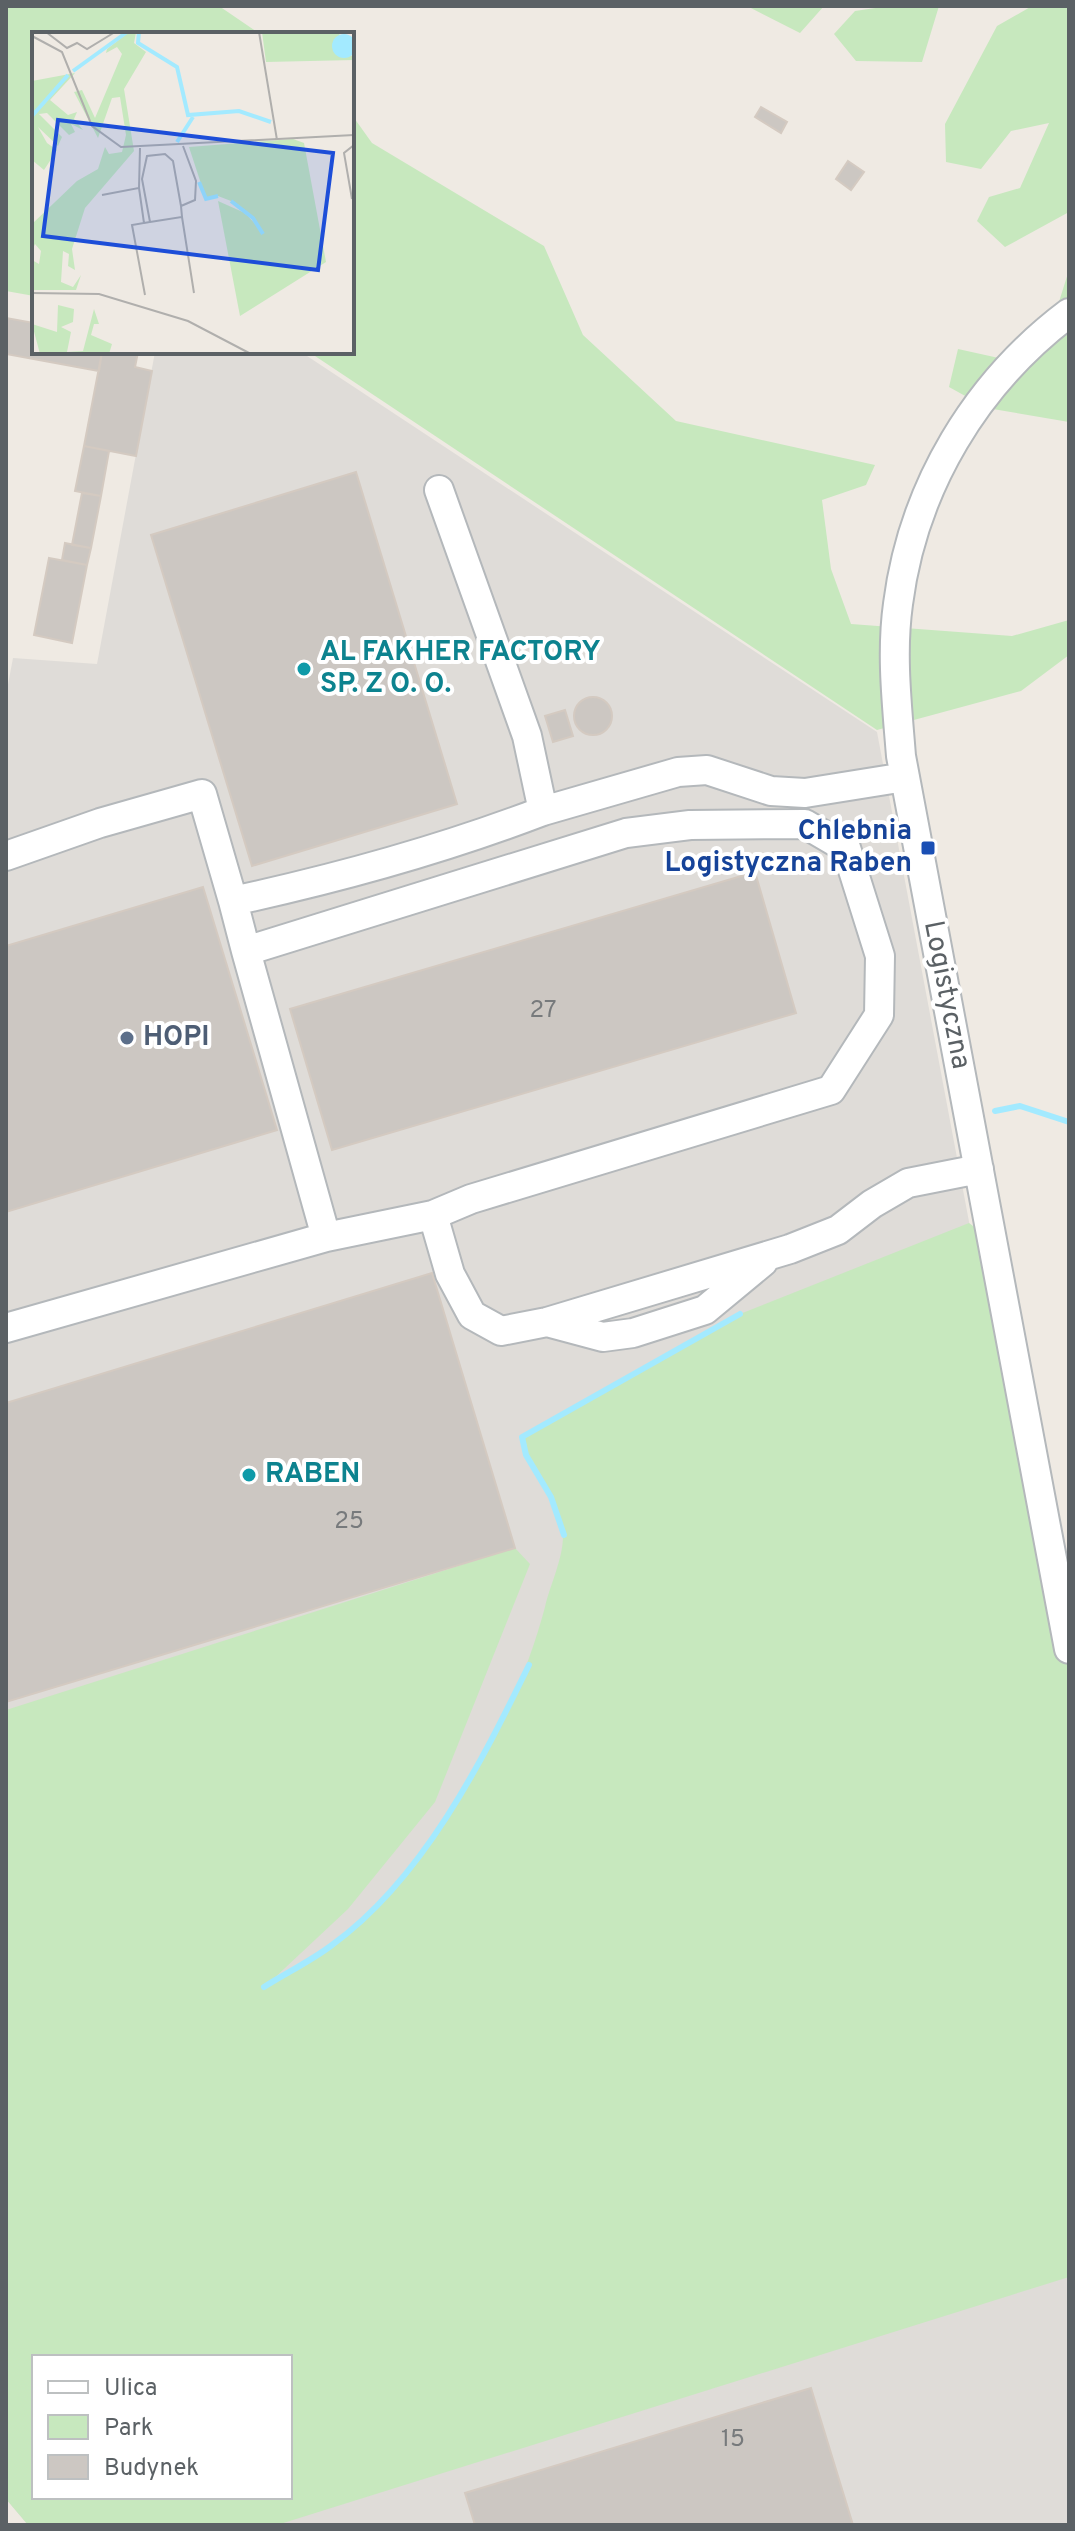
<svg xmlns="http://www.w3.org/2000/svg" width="1075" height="2531" font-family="Overpass,sans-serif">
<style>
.industrial{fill:#dfdcd8;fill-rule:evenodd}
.green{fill:#c7e8be;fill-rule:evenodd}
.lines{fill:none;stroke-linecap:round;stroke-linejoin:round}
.stream{stroke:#a3eaff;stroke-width:6}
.building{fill:#ccc7c2;stroke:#d4cac1;stroke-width:2}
.minor-casing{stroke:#b4b8bb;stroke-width:32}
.minor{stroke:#fff;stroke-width:28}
.culture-dot{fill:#0f9aa8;stroke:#fff;stroke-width:3}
.transit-dot{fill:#1a4fb4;stroke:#fff;stroke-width:3}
.service-dot{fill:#5c6f8a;stroke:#fff;stroke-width:3}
.labels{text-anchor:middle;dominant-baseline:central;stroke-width:8;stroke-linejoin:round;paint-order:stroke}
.number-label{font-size:24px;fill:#777a7c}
.culture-label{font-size:28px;font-weight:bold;fill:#0d838f;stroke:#fff;text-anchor:start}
.transit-label{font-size:28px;font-weight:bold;fill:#164399;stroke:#fff;text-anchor:end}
.street-label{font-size:28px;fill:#5b6165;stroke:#fff}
.service-label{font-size:28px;font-weight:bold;fill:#4e5e75;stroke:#fff;text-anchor:start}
.inset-river{fill:none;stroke:#a3eaff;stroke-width:4}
.inset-road{fill:none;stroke:#b0afad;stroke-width:2}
.view{fill:#1d4ed8;fill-opacity:0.15;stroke:#1d4ed8;stroke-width:4}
.inset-edge{fill:none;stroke:#5b6165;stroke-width:4}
</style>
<rect width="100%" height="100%" fill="#efeae3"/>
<path class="industrial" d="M 155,352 L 301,352 L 877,732 L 1069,1754 L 1069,2525 L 28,2525 L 6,2499 L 6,695 L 13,658 L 97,664 ZM 34,2357 L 290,2357 L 290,2497 L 34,2497 Z"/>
<path class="green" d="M 6,6 L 219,6 L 260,34 L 34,34 L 34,296 L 6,291 Z
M 747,6 L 824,6 L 800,33 Z
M 889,6 L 939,6 L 922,62 L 856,61 L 834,34 L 855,11 Z
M 1032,6 L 1069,6 L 1069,212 L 1005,247 L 977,221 L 989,197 L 1020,188 L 1049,123 L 1011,131 L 981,169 L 946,162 L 945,124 L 997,26 Z
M 352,115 L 372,143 L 544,246 L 583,335 L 676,421 L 875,465 L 866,485 L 822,500 L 831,569 L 851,624 L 1012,636 L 1069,620 L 1069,655 L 1021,691 L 877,730 L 309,352 L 352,352 Z
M 1069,270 L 1069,422 L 987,408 L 949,387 L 958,349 L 1022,363 L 1046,343 Z
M 969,1223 L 992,1240 L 1069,1649 L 1069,2277 L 277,2525 L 28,2525 L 6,2499 L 6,1710 L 515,1548 L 530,1564 L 435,1802 L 348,1909 L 269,1983 C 290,1970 317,1959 336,1942 C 435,1856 511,1734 545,1607 C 550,1585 563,1559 563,1536 C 564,1504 530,1468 522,1437 L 740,1314 ZM 34,2357 L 290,2357 L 290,2497 L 34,2497 Z"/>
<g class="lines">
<path class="stream" d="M 995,1111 L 1020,1106 L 1069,1122
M 564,1535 L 551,1497 L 526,1455 L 522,1437 L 740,1314
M 264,1987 C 286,1973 311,1961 332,1945 C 423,1879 481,1763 529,1665"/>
</g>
<path class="building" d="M 761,107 L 787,122 L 781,133 L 755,117 Z
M 848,161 L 864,172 L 851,190 L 836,179 Z
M 6,318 L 34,323 L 34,352 L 102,352 L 99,371 L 6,354 Z
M 102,352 L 138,352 L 135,367 L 152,371 L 136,456 L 84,446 Z
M 84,446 L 109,451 L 101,496 L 75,491 Z
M 356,472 L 457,804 L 252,866 L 151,535 Z
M 82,493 L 101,496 L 91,548 L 72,545 Z
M 65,543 L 91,548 L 87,565 L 62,560 Z
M 49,558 L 87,565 L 72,643 L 34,635 Z
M574 716a19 19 0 1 1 38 0a19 19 0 1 1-38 0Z
M 565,710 L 573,736 L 553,742 L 545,716 Z
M 755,872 L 796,1013 L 332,1150 L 290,1009 Z
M 203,887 L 277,1130 L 6,1212 L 6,946 Z
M 432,1273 L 515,1548 L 6,1702 L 6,1403 Z
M 811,2388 L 853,2525 L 475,2525 L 465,2493 Z"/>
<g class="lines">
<defs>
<path id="minor" d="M 1069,313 C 976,383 913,487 898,604 C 891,654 897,705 901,756 L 1069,1649
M 439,490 L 527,736 L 543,811 L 678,772 L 707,770 L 771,791 L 805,793 L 905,777
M 6,856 L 100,823 L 202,794 L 233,901 C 339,878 441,850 543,811
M 233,901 L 246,951 L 626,833 L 690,825 L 805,824 L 846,848 L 880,956 L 879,1015 L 831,1090 L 471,1199 L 433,1215 L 450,1274 L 472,1315 L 501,1331 L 547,1322 L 790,1249 L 838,1230 L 872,1204 L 908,1183 L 979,1169
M 246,951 L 326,1237 L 433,1215
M 547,1322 L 603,1337 L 633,1333 L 705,1310 L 763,1262
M 6,1328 L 326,1237"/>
</defs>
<use href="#minor" class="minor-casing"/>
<use href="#minor" class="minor"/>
</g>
<g class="culture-dot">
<circle cx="304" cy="669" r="8"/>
<circle cx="249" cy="1475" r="8"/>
</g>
<rect class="transit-dot" x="920" y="840" width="16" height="16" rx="4"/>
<circle class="service-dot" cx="127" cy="1038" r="8"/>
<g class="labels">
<g class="number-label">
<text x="543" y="1011">27</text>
<text x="349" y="1522">25</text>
<text x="733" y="2440">15</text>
</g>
<g class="culture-label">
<text x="320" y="653">AL FAKHER FACTORY<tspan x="320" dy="32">SP. Z O. O.</tspan></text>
<text x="265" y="1475">RABEN</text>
</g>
<g class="transit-label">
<text x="912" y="832">Chlebnia<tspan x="912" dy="32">Logistyczna Raben</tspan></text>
</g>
<g class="street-label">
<text transform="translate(946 995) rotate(79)">Logistyczna</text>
</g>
<g class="service-label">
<text x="143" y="1038">HOPI</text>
</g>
</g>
<g transform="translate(32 32)">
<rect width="322" height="322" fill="#efeae3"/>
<path d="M 97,0 L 104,0 L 102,11 L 114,20 L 92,57 L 102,119 L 53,176 L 40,217 L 43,238 L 36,234 L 37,222 L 31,219 L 29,250 L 41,255 L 49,243 L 44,258 L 0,258 L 0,228 L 7,232 L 9,219 L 3,212 L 0,219 L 0,192 L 45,149 L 66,137 L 73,115 L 77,122 L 90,120 L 94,103 L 88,65 L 80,66 L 66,106 L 42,60 L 50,58 L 63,86 L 90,22 L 85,15 L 74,21 L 75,17 ZM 230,0 L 306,0 L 322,28 L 234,30 ZM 43,41 L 18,68 L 36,83 L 45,80 L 42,87 L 51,98 L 39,92 L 43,100 L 37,103 L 15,81 L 7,82 L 30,105 L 26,114 L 6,95 L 15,111 L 25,118 L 12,138 L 0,128 L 0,49 ZM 261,107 L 272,111 L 294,230 L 208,284 L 186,169 L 213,181 L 228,197 L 221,186 L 199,169 L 186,164 L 174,167 L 157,115 ZM 26,273 L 42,277 L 41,290 L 29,295 L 39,300 L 35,320 L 51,319 L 62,277 L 67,292 L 62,292 L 59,303 L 80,312 L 77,322 L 8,322 L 0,292 L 25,300 Z" fill="#c7e8be"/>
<path d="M300 14a12 12 0 1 1 24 0a12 12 0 1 1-24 0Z" fill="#a3eaff"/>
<path class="inset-river" d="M 107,0 L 106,11 L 145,35 L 156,83 L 207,79 L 239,90M 41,39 L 95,0M 0,84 L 36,43M 145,110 L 161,85M 167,150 L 174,167 L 186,164M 199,169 L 221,186 L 231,202"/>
<path class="inset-road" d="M 14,0 L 35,16 L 45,11 L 55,17 L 83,0M 227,0 L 245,108M 0,4 L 30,20 L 60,94 L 89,115 L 322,103M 107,156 L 112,191 L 100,193 L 113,263M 70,163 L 107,156 L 108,116M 320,167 L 312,121 L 322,113M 150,185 L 162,261M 118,190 L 150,185 L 149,174M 112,191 L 118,190 L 110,147 L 115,124 L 133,122 L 141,129 L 149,174 L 163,168 L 164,149 L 151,114M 0,261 L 67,262 L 156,289 L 219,322"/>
<path class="view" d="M 26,88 L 301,121 L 286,238 L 11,204 Z"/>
<rect width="322" height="322" class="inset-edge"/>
</g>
<rect width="1075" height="2531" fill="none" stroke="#5b6165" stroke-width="16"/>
<rect x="32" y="2355" width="260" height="144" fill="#ffffff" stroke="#bdc0c1" stroke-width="2"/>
<rect x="48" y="2381" width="40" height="12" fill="#ffffff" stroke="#bdc0c1" stroke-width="2"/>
<text x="104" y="2395" font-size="24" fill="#5b6165">Ulica</text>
<rect x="48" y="2415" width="40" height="24" fill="#c7e8be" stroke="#bdc0c1" stroke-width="2"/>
<text x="104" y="2435" font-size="24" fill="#5b6165">Park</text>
<rect x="48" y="2455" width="40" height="24" fill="#ccc7c2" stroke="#bdc0c1" stroke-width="2"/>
<text x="104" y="2475" font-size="24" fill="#5b6165">Budynek</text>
</svg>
